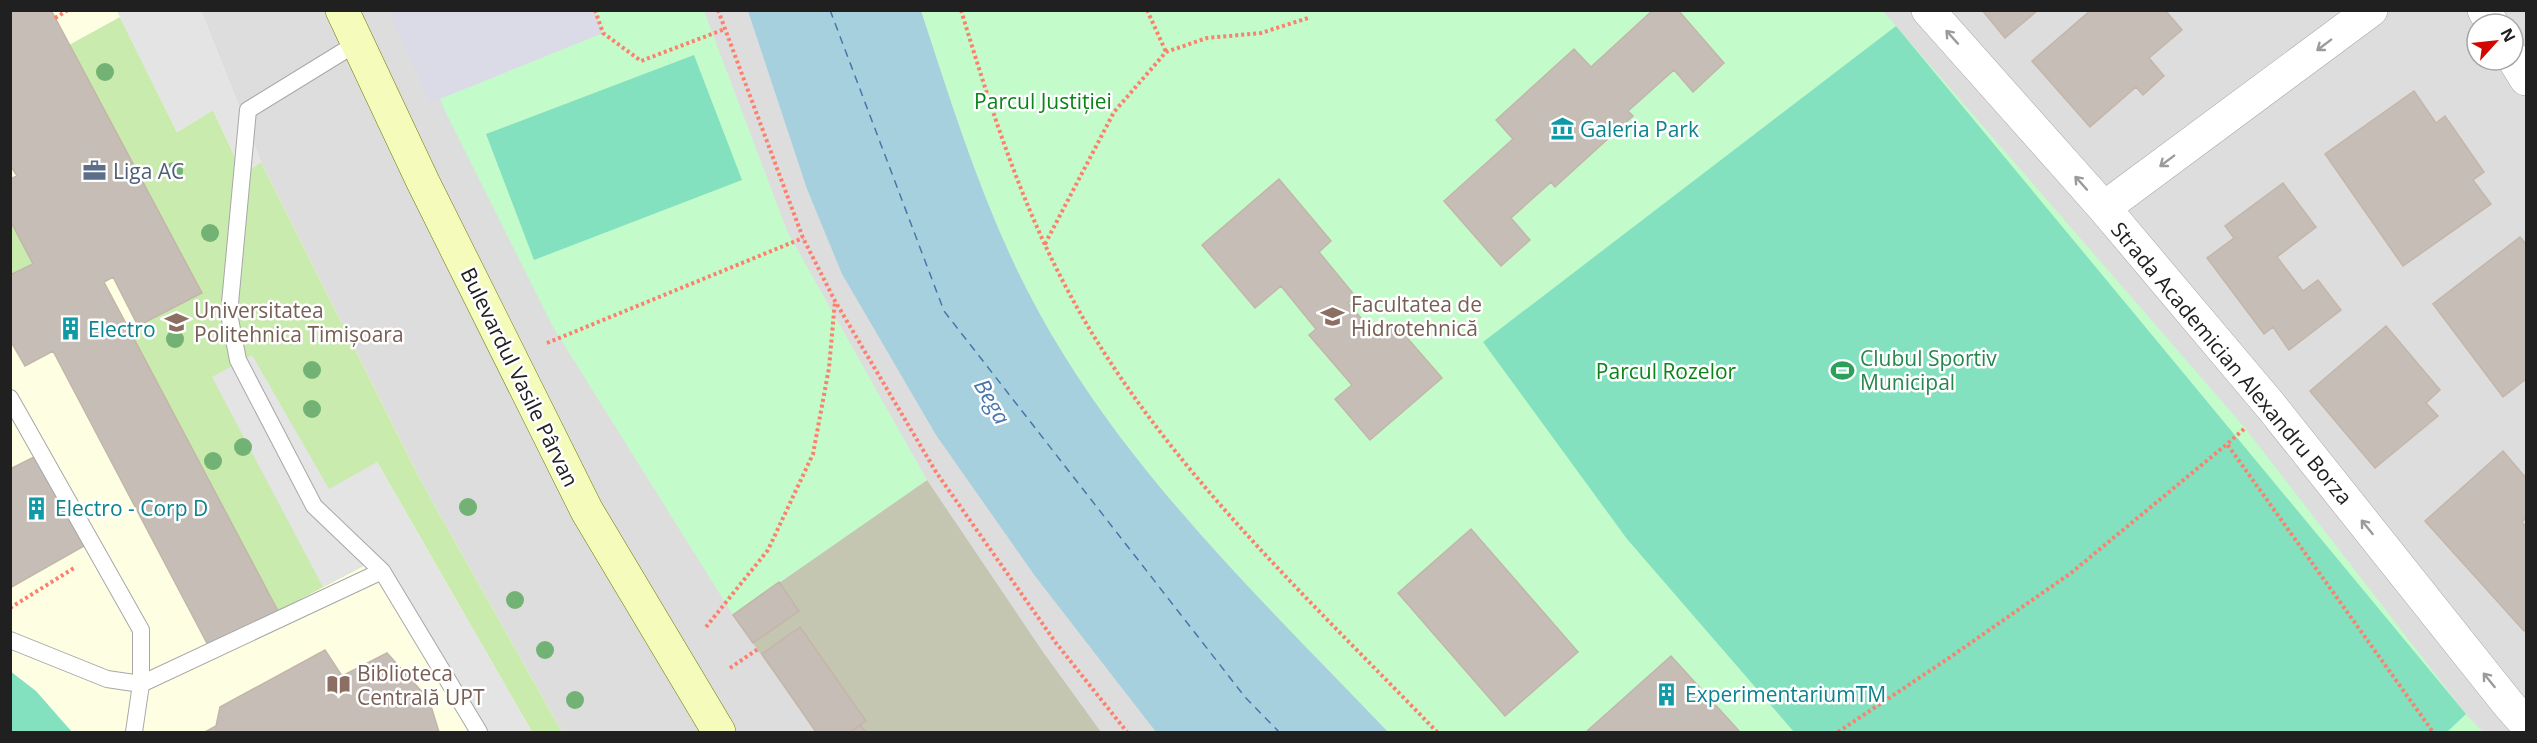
<svg xmlns="http://www.w3.org/2000/svg" width="2537" height="743" font-family="'Open Sans',sans-serif">
<style>
.residential{fill:#dedddd;fill-rule:evenodd}
.education{fill:#feffe2}
.construction{fill:#c5c6b2}
.grass{fill:#c9ebad}
.park{fill:#c4fbca}
.pitch{fill:#84e1c0}
.parking{fill:#e4e4e4}
.plaza{fill:#dbdbe7}
.water{fill:#a7d0df}
.lines{fill:none;stroke-linecap:round;stroke-linejoin:round}
.ferry{stroke:#4776ab;stroke-width:1.5;stroke-dasharray:8 6;stroke-linecap:butt}
.building{fill:#c6beb6;stroke:#c3b5a9;stroke-width:1.5}
.service-casing{stroke:#a7a7a7;stroke-width:18}
.minor-casing{stroke:#a7a7a7;stroke-width:34}
.secondary-casing{stroke:#6b7c03;stroke-width:34}
.path{stroke:#fc806d;stroke-width:4;stroke-dasharray:3 3;stroke-linecap:butt}
.service{stroke:#fff;stroke-width:16}
.minor{stroke:#fff;stroke-width:33}
.secondary{stroke:#f5fbbb;stroke-width:33}
.tree{fill:#72b375}
.oneway{stroke:#9b9b9b}
.labels{text-anchor:middle;dominant-baseline:central;stroke-width:5;stroke-linejoin:round;paint-order:stroke}
.park-label{font-size:21px;fill:#0a8318;stroke:#fff}
.culture-label{font-size:21px;fill:#0d838f;stroke:#fff;text-anchor:start}
.service-label{font-size:21px;fill:#4e5e75;stroke:#fff;text-anchor:start}
.education-label{font-size:21px;fill:#785e54;stroke:#fff;text-anchor:start}
.leisure-label{font-size:21px;fill:#27864d;stroke:#fff;text-anchor:start}
.street-label{font-size:21px;fill:#202020;stroke:#fff}
.water-label{font-size:22px;font-style:italic;fill:#4776ab;stroke:#fff}
</style>
<rect width="100%" height="100%" fill="#f1eee7"/>
<path class="residential" d="M 11,11 L 2526,11 L 2526,732 L 11,732 ZM 2477,24 L 2513,24 L 2513,60 L 2477,60 Z"/>
<path class="education" d="M 10,11 L 201,11 L 261,162 L 421,481 L 562,732 L 11,732 Z"/>
<path class="construction" d="M 927,480 L 1043,652 L 1101,732 L 816,732 L 733,615 Z"/>
<path class="grass" d="M 120,17 L 177,132 L 213,110 L 243,174 L 261,162 L 421,481 L 562,732 L 532,732 L 377,462 L 371,562 L 278,611 L 130,331 L 202,293 L 69,45 Z
M 10,220 L 33,264 L 11,275 L 10,275 Z"/>
<path class="park" d="M 402,11 L 704,11 L 787,231 L 927,480 L 733,615 L 553,327 L 446,113 Z
M 921,11 L 1883,11 L 2245,428 L 2466,714 L 2483,732 L 1388,732 C 1261,599 1124,470 1036,307 C 985,213 954,111 921,11 Z"/>
<path class="pitch" d="M 1896,26 L 2466,714 L 2447,732 L 1794,732 L 1627,539 L 1483,342 Z
M 694,55 L 742,180 L 534,260 L 486,134 Z
M 10,671 L 36,691 L 72,732 L 11,732 Z"/>
<path class="parking" d="M 117,11 L 201,11 L 261,162 L 243,174 L 213,110 L 177,132 Z
M 252,355 L 329,489 L 377,462 L 532,732 L 472,732 L 371,562 L 323,587 L 212,377 Z"/>
<path class="plaza" d="M 388,11 L 595,11 L 603,33 L 430,103 Z"/>
<path class="water" d="M 748,11 L 921,11 C 954,111 985,213 1036,307 C 1124,470 1261,599 1388,732 L 1156,732 L 1035,576 L 936,435 L 842,274 L 807,189 Z"/>
<g class="lines">
<path class="ferry" d="M 830,10 L 944,311 L 1245,697 L 1279,732"/>
</g>
<path class="building" d="M 10,10 L 51,10 L 202,293 L 138,326 L 113,277 L 104,282 L 278,611 L 209,647 L 53,351 L 25,366 L 10,340 L 10,275 L 33,264 L 10,220 L 10,179 L 17,176 L 10,165 Z
M 1653,10 L 1678,10 L 1724,63 L 1693,92 L 1674,70 L 1628,111 L 1633,116 L 1555,187 L 1551,182 L 1511,218 L 1530,240 L 1501,266 L 1444,201 L 1513,139 L 1496,120 L 1574,49 L 1591,67 Z
M 1982,10 L 2038,10 L 2005,38 Z
M 2091,10 L 2165,10 L 2182,30 L 2149,58 L 2164,76 L 2143,95 L 2136,87 L 2090,127 L 2032,61 Z
M 2414,91 L 2436,123 L 2445,116 L 2484,172 L 2473,180 L 2491,204 L 2403,266 L 2325,154 Z
M 1279,179 L 1331,241 L 1319,252 L 1356,297 L 1348,303 L 1379,339 L 1396,325 L 1442,378 L 1370,440 L 1335,399 L 1352,385 L 1309,335 L 1316,329 L 1281,286 L 1255,308 L 1202,245 Z
M 2283,183 L 2316,227 L 2277,257 L 2303,291 L 2318,280 L 2341,310 L 2289,350 L 2273,327 L 2264,334 L 2207,258 L 2234,238 L 2225,226 Z
M 2520,237 L 2526,244 L 2526,379 L 2503,397 L 2433,304 Z
M 2386,326 L 2440,390 L 2426,403 L 2438,416 L 2375,468 L 2310,391 Z
M 2503,451 L 2526,478 L 2526,518 L 2522,522 L 2526,527 L 2526,629 L 2524,631 L 2425,521 Z
M 34,457 L 84,546 L 10,588 L 10,469 Z
M 1471,529 L 1578,652 L 1505,716 L 1398,593 Z
M 779,582 L 799,611 L 753,643 L 733,615 Z
M 800,627 L 866,721 L 850,732 L 816,732 L 762,654 Z
M 325,650 L 342,676 L 387,653 L 423,693 L 431,706 L 439,732 L 205,732 L 216,726 L 220,707 Z
M 1671,656 L 1740,732 L 1586,732 Z
M 860,725 L 866,732 L 850,732 Z"/>
<g class="lines">
<defs>
<path id="service" d="M 357,43 L 248,110 L 229,314 L 238,360 L 314,506 L 382,571 L 479,732
M 10,398 L 141,630 L 141,684 L 107,679 L 10,640
M 134,732 L 141,684 L 382,571"/>
<path id="minor" d="M 1928,10 L 2104,208 L 2270,405 L 2509,705 L 2526,724
M 2484,10 L 2492,24
M 2513,58 L 2526,79
M 2104,208 L 2371,10"/>
<path id="secondary" d="M 342,10 L 423,182 L 587,511 L 719,732"/>
</defs>
<use href="#service" class="service-casing"/>
<use href="#minor" class="minor-casing"/>
<use href="#secondary" class="secondary-casing"/>
<path class="path" d="M 595,10 L 603,33 L 641,61 L 725,29
M 718,10 L 803,238 L 835,301 L 936,472 L 1056,643 L 1127,732
M 961,10 C 990,106 1020,201 1067,289 C 1156,458 1306,596 1437,732
M 1147,10 L 1166,52
M 55,18 L 68,10
M 1045,244 L 1114,112 L 1166,52 L 1207,38 L 1261,33 L 1308,18
M 547,343 L 803,238
M 2244,429 L 2227,444 L 2433,732
M 10,608 L 74,568
M 706,627 L 768,550 L 813,454 L 829,368 L 835,301
M 730,668 L 758,649
M 1838,732 L 1949,658 L 2071,573 L 2227,444"/>
<use href="#service" class="service"/>
<use href="#minor" class="minor"/>
<use href="#secondary" class="secondary"/>
</g>
<g class="tree">
<circle cx="105" cy="72" r="9"/>
<circle cx="174" cy="171" r="9"/>
<circle cx="210" cy="233" r="9"/>
<circle cx="175" cy="339" r="9"/>
<circle cx="312" cy="370" r="9"/>
<circle cx="312" cy="409" r="9"/>
<circle cx="243" cy="447" r="9"/>
<circle cx="213" cy="461" r="9"/>
<circle cx="468" cy="507" r="9"/>
<circle cx="515" cy="600" r="9"/>
<circle cx="545" cy="650" r="9"/>
<circle cx="575" cy="700" r="9"/>
</g>
<defs><path id="oneway-shaft" d="M-6 0H5M1.5-3L5.5 0L1.5 3" fill="none" stroke-width="1.6" stroke-linecap="round" stroke-linejoin="round" transform="scale(1.5)"/></defs>
<g class="oneway">
<use href="#oneway-shaft" transform="translate(1952 37) rotate(-132)"/>
<use href="#oneway-shaft" transform="translate(2324 45) rotate(143)"/>
<use href="#oneway-shaft" transform="translate(2167 161) rotate(143)"/>
<use href="#oneway-shaft" transform="translate(2081 183) rotate(-132)"/>
<use href="#oneway-shaft" transform="translate(2367 527) rotate(-129)"/>
<use href="#oneway-shaft" transform="translate(2489 680) rotate(-129)"/>
</g>
<defs>
<symbol id="museum-bare" viewBox="-9 -9 18 18"><path d="M0-6L6-3V-2H-6V-3ZM-5-1h2V3h-2ZM-1-1h2V3h-2ZM3-1h2V3H3ZM-6 4H6V6H-6Z" fill="#0f9aa8" stroke="#fff" stroke-width="2.5" paint-order="stroke"/></symbol>
<symbol id="office-bare" viewBox="-9 -9 18 18"><path d="M-6-3h4V-5.5h4V-3h4V5H-6ZM-1-4.5V-3h2v-1.5ZM-6 0V1H6V0Z" fill="#5c6f8a" stroke="#fff" stroke-width="2.5" paint-order="stroke"/></symbol>
<symbol id="university-bare" viewBox="-9 -9 18 18"><path d="M0-5L7-2L0 1L-7-2ZM-4 1L0 2.5L4 1V4Q0 6-4 4Z" fill="#8d6e63" stroke="#fff" stroke-width="2.5" paint-order="stroke"/></symbol>
<symbol id="building-bare" viewBox="-9 -9 18 18"><path d="M-4-6H4V6H1V3H-1V6H-4ZM-2.5-4.3h1.7v1.8h-1.7ZM.8-4.3h1.7v1.8H.8ZM-2.5-1h1.7V.8h-1.7ZM.8-1h1.7V.8H.8Z" fill="#0f9aa8" stroke="#fff" stroke-width="2.5" paint-order="stroke"/></symbol>
<symbol id="stadium-bare" viewBox="-9 -9 18 18"><path d="M0-5a6.5 5 0 1 0 0 10a6.5 5 0 1 0 0-10ZM-3.5-1.8h7v3.6h-7Z" fill="#2e9e5b" stroke="#fff" stroke-width="2.5" paint-order="stroke"/></symbol>
<symbol id="library-bare" viewBox="-9 -9 18 18"><path d="M-6-4Q-3-5.5-.7-3.5V5Q-3 3-6 4ZM6-4Q3-5.5 .7-3.5V5Q3 3 6 4Z" fill="#8d6e63" stroke="#fff" stroke-width="2.5" paint-order="stroke"/></symbol>
</defs>
<g fill-rule="evenodd">
<use href="#museum-bare" x="1546" y="112" width="33" height="33"/>
<use href="#office-bare" x="78" y="154" width="33" height="33"/>
<use href="#university-bare" x="1316" y="300" width="33" height="33"/>
<use href="#university-bare" x="160" y="306" width="33" height="33"/>
<use href="#building-bare" x="54" y="312" width="33" height="33"/>
<use href="#stadium-bare" x="1826" y="354" width="33" height="33"/>
<use href="#building-bare" x="20" y="492" width="33" height="33"/>
<use href="#library-bare" x="322" y="668" width="33" height="33"/>
<use href="#building-bare" x="1650" y="678" width="33" height="33"/>
</g>
<g class="labels">
<g class="park-label">
<text x="1043" y="101">Parcul Justiției</text>
<text x="1666" y="371">Parcul Rozelor</text>
</g>
<g class="culture-label">
<text x="1580" y="129">Galeria Park</text>
<text x="88" y="329">Electro</text>
<text x="55" y="508">Electro - Corp D</text>
<text x="1685" y="694">ExperimentariumTM</text>
</g>
<g class="service-label">
<text x="113" y="171">Liga AC</text>
</g>
<g class="education-label">
<text x="1351" y="304">Facultatea de<tspan x="1351" dy="24">Hidrotehnică</tspan></text>
<text x="194" y="310">Universitatea<tspan x="194" dy="24">Politehnica Timișoara</tspan></text>
<text x="357" y="673">Biblioteca<tspan x="357" dy="24">Centrală UPT</tspan></text>
</g>
<g class="leisure-label">
<text x="1860" y="358">Clubul Sportiv<tspan x="1860" dy="24">Municipal</tspan></text>
</g>
<g class="street-label">
<text transform="translate(2232 363) rotate(50)">Strada Academician Alexandru Borza</text>
<text transform="translate(520 377) rotate(64)">Bulevardul Vasile Pârvan</text>
</g>
<g class="water-label">
<text transform="translate(993 401) rotate(60)">Bega</text>
</g>
</g>
<rect width="2537" height="743" fill="none" stroke="#202020" stroke-width="24"/>
<g transform="translate(2495 42) rotate(63)"><circle r="28" fill="#ffffff" stroke="#a6a6a6" stroke-width="1.5"/>
<path d="M0-4.5L10 22L0 15L-10 22Z" fill="#d10700"/>
<text y="-9" font-size="16" font-weight="bold" text-anchor="middle" fill="#202020">N</text>
</g>
</svg>
